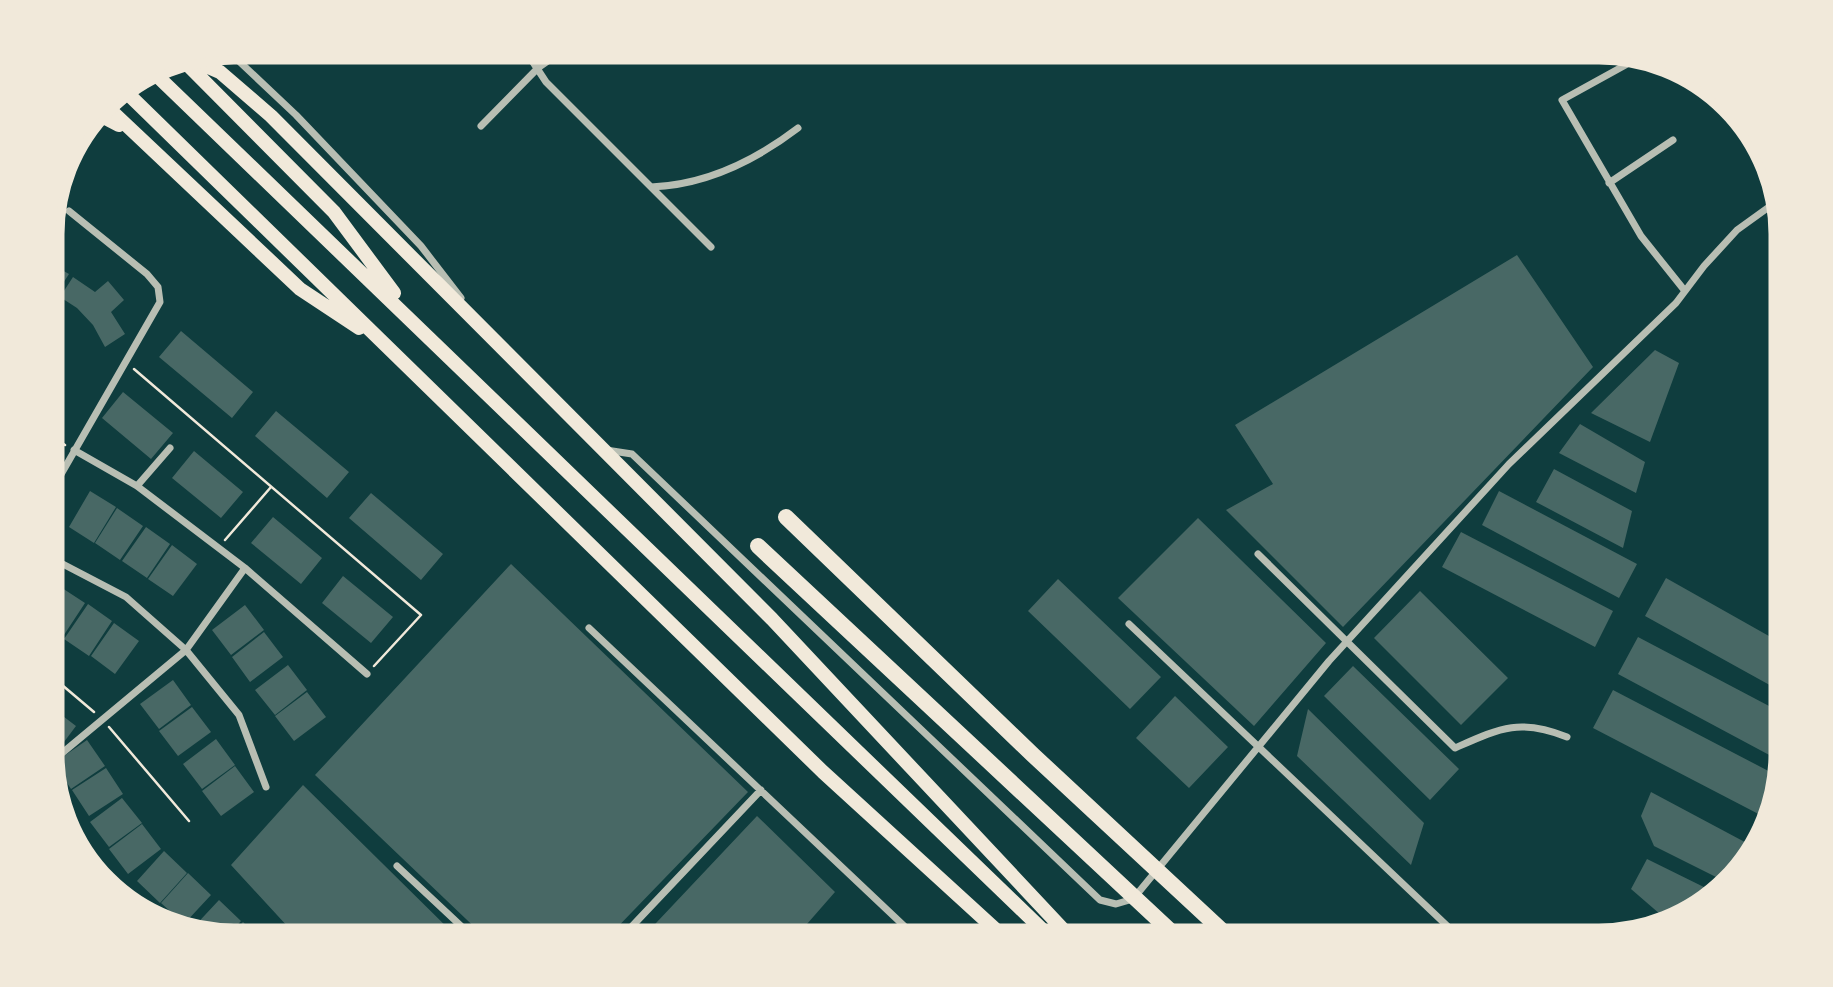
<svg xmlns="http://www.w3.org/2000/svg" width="1833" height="987" font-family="'Titillium Web',sans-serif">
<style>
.building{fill:#486865}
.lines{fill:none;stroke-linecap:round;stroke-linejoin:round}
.path{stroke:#f1e9da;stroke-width:2.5}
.minor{stroke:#b8beb3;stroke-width:7}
.trunk{stroke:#f1e9da;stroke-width:14}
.motorway{stroke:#f1e9da;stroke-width:16}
.rim{fill:none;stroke:#f1e9da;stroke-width:9}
</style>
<rect width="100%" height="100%" fill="#0f3d3e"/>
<path class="building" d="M 1517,255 L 1593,367 L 1343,627 L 1226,510 L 1273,484 L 1235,425 Z
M 48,262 L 69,274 L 56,294 L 48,288 Z
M 73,277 L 95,292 L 108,281 L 124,300 L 111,312 L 125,334 L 105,347 L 93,325 L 77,308 L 60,297 Z
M 181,331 L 253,392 L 232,418 L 159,357 Z
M 1655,350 L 1679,363 L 1650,442 L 1591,413 Z
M 123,392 L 173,433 L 151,459 L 102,418 Z
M 276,411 L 349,472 L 327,498 L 255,436 Z
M 1580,424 L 1645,462 L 1636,493 L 1559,453 Z
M 194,451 L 243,492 L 221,518 L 172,478 Z
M 1554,469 L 1632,511 L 1623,548 L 1536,502 Z
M 90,491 L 116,507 L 94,543 L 69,527 Z
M 1499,491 L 1637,564 L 1619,598 L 1482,525 Z
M 371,493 L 443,554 L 421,580 L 349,518 Z
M 117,508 L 143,526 L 120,560 L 95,543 Z
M 273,517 L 322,558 L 301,584 L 251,543 Z
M 1198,518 L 1326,643 L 1254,726 L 1118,598 Z
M 146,527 L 170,544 L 147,578 L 122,561 Z
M 1461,532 L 1613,611 L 1595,647 L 1442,567 Z
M 172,545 L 197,564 L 173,596 L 148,579 Z
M 511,564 L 748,792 L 605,940 L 488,940 L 315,775 Z
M 343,576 L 393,617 L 371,643 L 322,603 Z
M 1666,578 L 1785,645 L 1786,694 L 1645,616 Z
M 48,579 L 58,585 L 49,600 Z
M 1058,579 L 1161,677 L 1130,709 L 1028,611 Z
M 59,586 L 85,603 L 62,638 L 49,629 L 49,603 Z
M 1420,591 L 1508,678 L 1461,725 L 1374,638 Z
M 88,604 L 112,621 L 89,656 L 64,639 Z
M 245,605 L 264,630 L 231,655 L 212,630 Z
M 114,623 L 139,641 L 115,674 L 91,656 Z
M 264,632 L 283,657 L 250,682 L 232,657 Z
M 1638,637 L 1786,715 L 1784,763 L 1618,674 Z
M 288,665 L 307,690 L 275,715 L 255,690 Z
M 1353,666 L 1459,769 L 1430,800 L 1324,696 Z
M 173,680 L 191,705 L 159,729 L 140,704 Z
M 1613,690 L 1780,777 L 1770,820 L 1593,728 Z
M 307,692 L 326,717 L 294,741 L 275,716 Z
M 1175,696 L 1228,747 L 1189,788 L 1136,738 Z
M 51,707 L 76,726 L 52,758 L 49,756 Z
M 192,707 L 211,732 L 178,756 L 159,731 Z
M 1308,709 L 1424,823 L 1411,865 L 1297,756 Z
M 216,739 L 235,765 L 202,789 L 183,764 Z
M 87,740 L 105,766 L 71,789 L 54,763 Z
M 235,766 L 254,792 L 221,816 L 202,791 Z
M 106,768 L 123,794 L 89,816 L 72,790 Z
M 303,785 L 460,940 L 300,940 L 231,865 Z
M 1651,792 L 1756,848 L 1726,882 L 1654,846 L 1641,816 Z
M 122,798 L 142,823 L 109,847 L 90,822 Z
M 757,816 L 835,892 L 793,940 L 640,940 Z
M 142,824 L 161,849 L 128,874 L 109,849 Z
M 164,851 L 187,873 L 160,903 L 137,881 Z
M 1647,859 L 1716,893 L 1703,909 L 1668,921 L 1631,889 Z
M 188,873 L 211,895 L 184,924 L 161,903 Z
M 219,900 L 241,921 L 226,938 L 191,930 Z
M 243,922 L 261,940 L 228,939 Z
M 1633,922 L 1641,929 L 1619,937 Z"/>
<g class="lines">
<path class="path" d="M 134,369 L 421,615 L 374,666
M 50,435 L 65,445
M 225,540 L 271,487
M 49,674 L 94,712
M 109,727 L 189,821"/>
<path class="minor" d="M 523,47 L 546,82 L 651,187 C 705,185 756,160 798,128
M 226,49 L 296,115 L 421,246 L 461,298
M 1640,57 L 1562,100 L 1641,236 L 1685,291
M 481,126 L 538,68 L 568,47
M 1609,183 L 1673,140
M 651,187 L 711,247
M 74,450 L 137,486 L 245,568 L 367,674
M 606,450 L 632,454 L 1100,900 L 1116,904 L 1133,899 L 1329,661 L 1509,464 L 1676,303 L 1704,266 L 1737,230 L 1780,199
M 137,486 L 170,448
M 48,497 L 160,302 L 158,287 L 147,274 L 69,211
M 1258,554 L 1455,748 C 1500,728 1520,718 1567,737
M 57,561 L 126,597 L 186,650 L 239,715 L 266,787
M 1129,624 L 1461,939
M 589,628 L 919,940
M 49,764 L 186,650 L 245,568
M 49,769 L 86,864
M 397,866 L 476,940
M 619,940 L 761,790"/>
<path class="trunk" d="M 185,57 L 220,72 L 271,116 L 772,619 L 1073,940
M 182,59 L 334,212 L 394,293
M 150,69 L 1053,940
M 121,87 L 823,772 L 1007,940
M 103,103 L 300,289 L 359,328
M 96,113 L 119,125"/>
<path class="motorway" d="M 786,517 L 1033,755 L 1231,939
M 758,546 L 1179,939"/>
</g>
<path d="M0 0H1833V987H0ZM234 60H1599A174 174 0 0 1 1773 234V754A174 174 0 0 1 1599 928H234A174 174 0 0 1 60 754V234A174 174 0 0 1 234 60Z" fill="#f1e9da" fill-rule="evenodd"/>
<path class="rim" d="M234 60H1599A174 174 0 0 1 1773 234V754A174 174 0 0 1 1599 928H234A174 174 0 0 1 60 754V234A174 174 0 0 1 234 60Z"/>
</svg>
